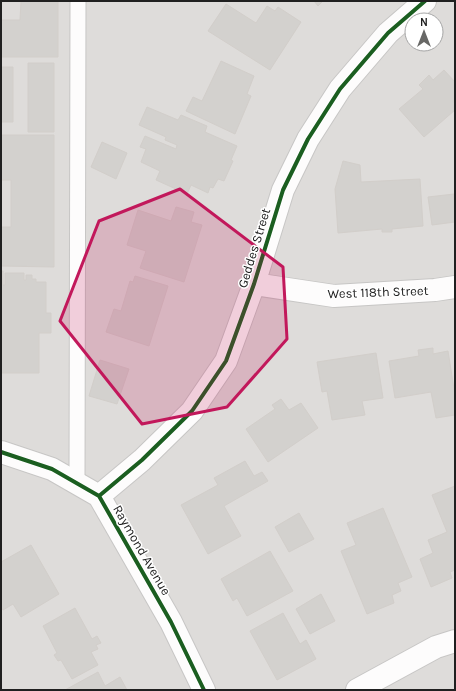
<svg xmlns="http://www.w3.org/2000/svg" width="456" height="691" font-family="Karla,sans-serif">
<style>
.residential{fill:#dedcda;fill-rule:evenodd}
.building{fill:#d3d1ce;stroke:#d2ceca}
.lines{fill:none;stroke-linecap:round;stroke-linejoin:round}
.service-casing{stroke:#c7c6c5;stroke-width:17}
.minor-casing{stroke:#c7c6c5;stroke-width:24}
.service{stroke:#fdfcfc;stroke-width:15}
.minor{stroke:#fdfcfc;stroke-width:22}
.cycleway-casing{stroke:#fff;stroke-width:6}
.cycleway{stroke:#1b5e20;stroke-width:4}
.marked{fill:#c2185b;fill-opacity:0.2;stroke:#c2185b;stroke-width:3;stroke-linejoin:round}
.labels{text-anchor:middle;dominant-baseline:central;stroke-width:3;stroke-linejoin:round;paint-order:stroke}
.street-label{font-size:13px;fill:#202020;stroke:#fff}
</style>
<rect width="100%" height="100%" fill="#efede9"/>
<path class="residential" d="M 1,1 L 455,1 L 455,690 L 1,690 ZM 412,20 L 436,20 L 436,44 L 412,44 Z"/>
<path class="building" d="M 21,1 L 58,1 L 58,57 L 1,57 L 1,20 L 20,20 Z
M 314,1 L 323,1 L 318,6 Z
M 226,4 L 256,23 L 267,6 L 275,11 L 278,7 L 301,22 L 270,70 L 208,31 Z
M 221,61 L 254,76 L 247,94 L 251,96 L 235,134 L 186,111 L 193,97 L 202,101 Z
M 28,63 L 54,63 L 54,132 L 28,132 Z
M 1,67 L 13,67 L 13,122 L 1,122 Z
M 444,70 L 455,82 L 455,99 L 453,101 L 455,104 L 455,110 L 424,137 L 399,109 L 423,89 L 419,85 L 429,75 L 433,80 Z
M 147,107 L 178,120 L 181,115 L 207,126 L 205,132 L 237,146 L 231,160 L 233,161 L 224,181 L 218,179 L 213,188 L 210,187 L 208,193 L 191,185 L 187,194 L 156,180 L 160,171 L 141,162 L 146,149 L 140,147 L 145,136 L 176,149 L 177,145 L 165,140 L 166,137 L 139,125 Z
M 1,135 L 54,135 L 54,267 L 1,266 L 1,227 L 11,227 L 11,180 L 1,180 Z
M 102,142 L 127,153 L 116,179 L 91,167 Z
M 343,161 L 360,165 L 361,182 L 420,179 L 423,226 L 392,229 L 392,232 L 382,232 L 382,229 L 338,233 L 335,189 Z
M 454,194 L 455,222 L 432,225 L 428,197 Z
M 176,207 L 194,212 L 191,222 L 202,225 L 184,282 L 140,268 L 146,251 L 127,245 L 138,210 L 171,221 Z
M 1,271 L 3,271 L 3,285 L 5,285 L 5,273 L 24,273 L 24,280 L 26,280 L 26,275 L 32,275 L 32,279 L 36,279 L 36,282 L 46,282 L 46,313 L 51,313 L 51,333 L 39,333 L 39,373 L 1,373 Z
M 135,276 L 168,286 L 149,346 L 106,332 L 114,309 L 121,311 L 130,281 L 133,282 Z
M 433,348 L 433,354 L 448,351 L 455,395 L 455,415 L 436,418 L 431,392 L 395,398 L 389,361 L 419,356 L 418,350 Z
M 376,353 L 383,398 L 362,401 L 365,415 L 332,420 L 327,391 L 322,392 L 317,362 Z
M 100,360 L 129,369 L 117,404 L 89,396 Z
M 281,399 L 289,410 L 301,403 L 318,428 L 268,462 L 246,429 L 275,409 L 272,405 Z
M 245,461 L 254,476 L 262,472 L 268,481 L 224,506 L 241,536 L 208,554 L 181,505 L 218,485 L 214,478 Z
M 455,486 L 455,570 L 450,572 L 452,578 L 431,587 L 420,559 L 433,553 L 428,540 L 447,532 L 432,495 Z
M 383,508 L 412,577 L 398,583 L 401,591 L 392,595 L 394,603 L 367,614 L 341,551 L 356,545 L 347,523 Z
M 299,513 L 314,539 L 289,552 L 275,527 Z
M 31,545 L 59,594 L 21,617 L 13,604 L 3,610 L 1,607 L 1,562 Z
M 270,551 L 293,591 L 247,616 L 237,598 L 233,601 L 221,579 Z
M 321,594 L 335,621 L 310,634 L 296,609 Z
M 75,608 L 92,639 L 97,636 L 101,643 L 96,645 L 98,649 L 91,652 L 98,665 L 72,679 L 61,660 L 58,661 L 54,655 L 57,653 L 43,626 Z
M 283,613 L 300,644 L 306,640 L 316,659 L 277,680 L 250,631 Z
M 98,672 L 105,686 L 120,677 L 127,690 L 65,690 Z"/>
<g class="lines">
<defs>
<path id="service" d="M 77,483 L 78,1"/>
<path id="minor" d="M 254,284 L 334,296 L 435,290 L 455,287
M 1,452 L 52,469 L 99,496 L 171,622 L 204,690
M 99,496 L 142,460 L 192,411 L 226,361 L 254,284 L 283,190 L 308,139 L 340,89 L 388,33 L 425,1
M 357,690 L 436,647 L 455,641"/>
</defs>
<use href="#service" class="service-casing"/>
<use href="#minor" class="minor-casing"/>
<use href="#service" class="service"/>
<use href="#minor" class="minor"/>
<defs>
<path id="cycleway" d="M 1,452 L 52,469 L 99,496 L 171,622 L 204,690
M 99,496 L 142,460 L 192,411 L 226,361 L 254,284 L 283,190 L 308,139 L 340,89 L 388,33 L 425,1"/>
</defs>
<use href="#cycleway" class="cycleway-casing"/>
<use href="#cycleway" class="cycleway"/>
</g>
<path class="marked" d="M 180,189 L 283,267 L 287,339 L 227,407 L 142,424 L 60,321 L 99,221 Z"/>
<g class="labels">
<g class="street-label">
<text transform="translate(254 248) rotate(-73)">Geddes Street</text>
<text transform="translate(378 292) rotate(-2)">West 118th Street</text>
<text transform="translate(142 550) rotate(60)">Raymond Avenue</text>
</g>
</g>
<rect width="456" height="691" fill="none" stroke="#202020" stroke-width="4"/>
<g transform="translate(424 32)"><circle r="19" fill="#ffffff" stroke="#a6a6a6"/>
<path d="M0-3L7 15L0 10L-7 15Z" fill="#686866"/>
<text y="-6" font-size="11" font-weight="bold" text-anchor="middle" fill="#202020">N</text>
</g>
</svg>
